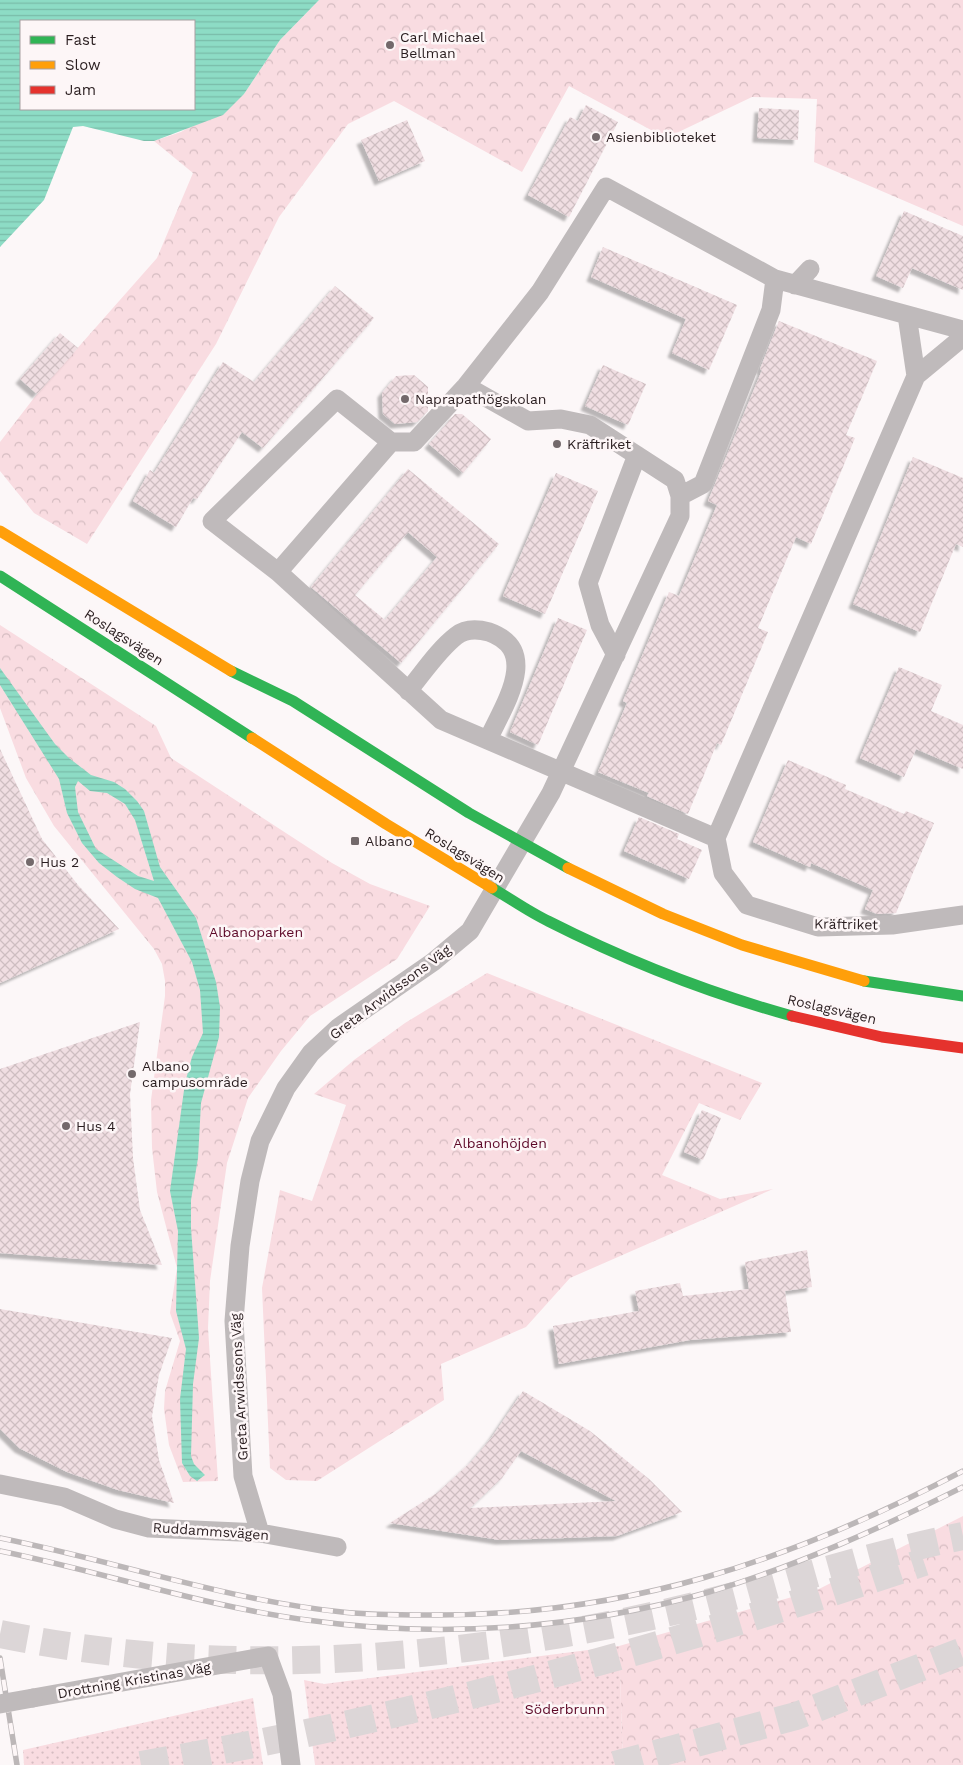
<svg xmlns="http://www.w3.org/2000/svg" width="963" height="1765" font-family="'Work Sans',sans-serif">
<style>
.forest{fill:url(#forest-crowns)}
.garden{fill:url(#garden-dots)}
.water{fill:url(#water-rules);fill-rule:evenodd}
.building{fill:url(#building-cross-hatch);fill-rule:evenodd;filter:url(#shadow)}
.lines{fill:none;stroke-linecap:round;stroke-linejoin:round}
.highway-tunnel{stroke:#dcd6d7;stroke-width:28;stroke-dasharray:28 14;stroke-linecap:butt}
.street{stroke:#bfbabb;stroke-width:19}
.fast{stroke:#30b455;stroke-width:11}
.slow{stroke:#ff9f0a;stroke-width:11}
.jam{stroke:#e5322d;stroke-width:11}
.rail-casing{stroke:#bcb7b8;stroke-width:5.5}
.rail{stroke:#fdf6f7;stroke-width:4;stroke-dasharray:11;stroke-linecap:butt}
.street-bridge{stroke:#bfbabb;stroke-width:19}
.poi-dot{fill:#73696b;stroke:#fdf6f7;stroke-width:2}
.labels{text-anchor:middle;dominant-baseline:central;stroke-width:5;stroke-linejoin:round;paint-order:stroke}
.poi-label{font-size:14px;fill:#291d1f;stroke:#fdf6f7;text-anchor:start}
.street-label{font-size:14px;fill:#291d1f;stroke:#fdf6f7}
.park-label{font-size:14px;fill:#5d0928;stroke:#fdf6f7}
</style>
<defs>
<pattern id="forest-crowns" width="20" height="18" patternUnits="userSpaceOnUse" patternTransform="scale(1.25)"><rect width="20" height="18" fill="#f9dce1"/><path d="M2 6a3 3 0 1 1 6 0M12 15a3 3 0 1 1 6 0" fill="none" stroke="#d5bcc1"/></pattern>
<pattern id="garden-dots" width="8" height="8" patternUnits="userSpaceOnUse" patternTransform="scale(1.25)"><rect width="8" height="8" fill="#f9dce1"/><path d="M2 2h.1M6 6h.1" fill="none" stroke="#d5bcc1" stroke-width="1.8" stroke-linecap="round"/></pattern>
<pattern id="water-rules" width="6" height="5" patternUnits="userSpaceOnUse" patternTransform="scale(1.25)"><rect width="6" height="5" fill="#8ddcc5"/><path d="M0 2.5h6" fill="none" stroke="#7abca9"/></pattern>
<pattern id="building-cross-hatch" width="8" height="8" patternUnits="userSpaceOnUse" patternTransform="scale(1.25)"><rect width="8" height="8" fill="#f0dee2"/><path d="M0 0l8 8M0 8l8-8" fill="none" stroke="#cebec1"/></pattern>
<filter id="shadow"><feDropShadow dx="-4.5" dy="4.5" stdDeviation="1" flood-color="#0004"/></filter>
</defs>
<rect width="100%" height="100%" fill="#fcf7f8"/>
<path class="forest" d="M 319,0 L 963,0 L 963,226 L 814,162 L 817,99 L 752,97 L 666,138 L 569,86 L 522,172 L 394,101 L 348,124 L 279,217 L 216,344 L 87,544 L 34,513 L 0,471 L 0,442 L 37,394 L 157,258 L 193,173 L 154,141 L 181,132 L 244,94 L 280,40 Z
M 0,625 L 156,726 L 171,758 L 332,863 L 370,884 L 430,906 L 397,959 L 310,1016 L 281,1051 L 248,1098 L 227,1163 L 210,1281 L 208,1328 L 218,1481 L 183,1482 L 169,1445 L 164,1409 L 165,1391 L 180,1341 L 170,1313 L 177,1268 L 157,1192 L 152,1148 L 151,1100 L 165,996 L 165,981 L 162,964 L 154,949 L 54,826 L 26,778 L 0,708 Z
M 487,973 L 762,1083 L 740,1120 L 699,1103 L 662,1175 L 720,1199 L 773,1189 L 570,1278 L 526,1327 L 441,1364 L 444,1400 L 317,1481 L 286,1480 L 270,1468 L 262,1288 L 280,1190 L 312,1201 L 346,1105 L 314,1094 L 354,1060 L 405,1023 Z
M 963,1516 L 963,1765 L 623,1765 L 619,1646 L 817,1590 Z"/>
<path class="garden" d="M 619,1646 L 623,1765 L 315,1765 L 304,1680 L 324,1684 Z
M 253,1698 L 263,1765 L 24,1765 L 23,1750 Z"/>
<path class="water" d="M 0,0 L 319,0 L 280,40 L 244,94 L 223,115 L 154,141 L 144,141 L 83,126 L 73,127 L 44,200 L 0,247 ZM 194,21 L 194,109 L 21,109 L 21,21 Z
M 0,668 L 55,744 L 69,758 L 91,775 L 114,782 L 125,789 L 137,801 L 144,811 L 160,867 L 196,918 L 216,982 L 220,1007 L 219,1037 L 201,1103 L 198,1158 L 191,1200 L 191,1228 L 199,1338 L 193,1384 L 191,1456 L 194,1464 L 205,1475 L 197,1481 L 190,1476 L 182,1463 L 180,1399 L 186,1349 L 176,1311 L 178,1231 L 170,1191 L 185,1083 L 192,1057 L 203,1033 L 200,990 L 192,962 L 158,898 L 135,889 L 117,877 L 99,863 L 82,843 L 67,813 L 59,779 L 0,685 ZM 78,781 L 90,791 L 107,793 L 125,804 L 135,820 L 154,881 L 138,876 L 96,849 L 78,812 L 75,787 Z"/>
<path class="building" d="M 586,105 L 618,122 L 569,217 L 528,195 L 570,117 L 578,121 Z
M 759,108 L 799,110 L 798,140 L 757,138 Z
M 407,120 L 425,161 L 379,181 L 361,140 Z
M 904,211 L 963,236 L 963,290 L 912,268 L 903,288 L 876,276 Z
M 603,247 L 737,305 L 709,370 L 672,353 L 686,319 L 591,277 Z
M 335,286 L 374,318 L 263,448 L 242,432 L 197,499 L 193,498 L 176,527 L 133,501 L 150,470 L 154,473 L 223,362 L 254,382 Z
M 779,321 L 877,361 L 846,435 L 855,438 L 811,544 L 796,537 L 758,628 L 768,632 L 721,745 L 717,743 L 688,814 L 647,796 L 649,793 L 598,772 L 627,703 L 623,701 L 669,592 L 679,596 L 717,505 L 708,501 L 762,370 L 760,369 Z
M 60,333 L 78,348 L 37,394 L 20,379 Z
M 603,365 L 646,384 L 628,425 L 585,406 Z
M 414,375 L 428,387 L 428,411 L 417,422 L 395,424 L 383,414 L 382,393 L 396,376 Z
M 455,414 L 462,414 L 491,439 L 463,473 L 429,444 Z
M 913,457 L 963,478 L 963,547 L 956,544 L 920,632 L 853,604 Z
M 408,469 L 499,544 L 401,663 L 311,587 ZM 408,532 L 437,557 L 385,620 L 355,595 Z
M 556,473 L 598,491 L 545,614 L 503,596 Z
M 558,618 L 587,630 L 538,745 L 510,732 Z
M 899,667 L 942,685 L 931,711 L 963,725 L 963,769 L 916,749 L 904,777 L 860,758 Z
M 0,749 L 42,839 L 78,885 L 119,929 L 0,983 Z
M 788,760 L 846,785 L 845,789 L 904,814 L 906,811 L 934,823 L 896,913 L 877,914 L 865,909 L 873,890 L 811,863 L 810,867 L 753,842 Z
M 639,817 L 679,834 L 677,839 L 702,850 L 689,879 L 624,851 Z
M 140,1022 L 130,1094 L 133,1158 L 140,1210 L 162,1265 L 0,1253 L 0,1069 Z
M 702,1110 L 721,1118 L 703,1160 L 684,1152 Z
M 807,1250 L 812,1287 L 785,1291 L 791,1332 L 690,1340 L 559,1364 L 553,1326 L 639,1311 L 635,1291 L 680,1283 L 683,1296 L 749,1289 L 745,1262 Z
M 0,1309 L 172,1338 L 159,1375 L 152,1416 L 159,1460 L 174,1503 L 118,1490 L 67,1472 L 19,1448 L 0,1429 Z
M 523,1391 L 590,1431 L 649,1479 L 682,1512 L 617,1536 L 565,1538 L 500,1540 L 390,1523 L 437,1493 L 471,1462 L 492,1437 ZM 521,1451 L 616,1501 L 470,1508 L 502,1478 Z"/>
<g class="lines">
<path class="highway-tunnel" d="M 0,1634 C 224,1680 456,1662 678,1610 C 773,1588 867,1555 963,1536
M 141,1765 C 407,1719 668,1648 924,1562
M 615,1765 L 796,1716 L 963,1651"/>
<path class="street" d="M 795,285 L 810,269
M 907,315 L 916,376
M 391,442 L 337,399 L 212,521 L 278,572 L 441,720 L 716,838 L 916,376 L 963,337
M 680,496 L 703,484 L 771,310 L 775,279
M 278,572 L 391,442 L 414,442 L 466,386 L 540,292 L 606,187 L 775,279 L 963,330
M 616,655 L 600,625 L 588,583 L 637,455
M 408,691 C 423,673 438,650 456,636 C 466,628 478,629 489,632 C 542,651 503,706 488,740
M 716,838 L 723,873 L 747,905 L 818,927 L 892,925 L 963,915
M 0,1484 L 64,1497 L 115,1519 L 149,1528 L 260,1533 L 337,1547
M 260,1533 L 243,1476 L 234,1321 L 240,1246 L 250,1181 L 260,1141 L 286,1088 L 311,1053 L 339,1027 L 433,962 L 470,931 L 551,793 L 680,516 L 680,496 L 675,480 L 590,425 L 561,419 L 528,421 L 466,386
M 33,1698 L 268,1656 L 282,1694 L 291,1765"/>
<path class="fast" d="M 0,576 L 252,738
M 231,671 L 293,701 L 469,813 L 568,868
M 492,888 C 511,899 529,912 548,921 C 625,960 709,993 792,1016
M 864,981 L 963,996"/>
<path class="slow" d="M 0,531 L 231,671
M 252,738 L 386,824 L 492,888
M 568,868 L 663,914 L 742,945 L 864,981"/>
<path class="jam" d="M 792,1016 L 882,1037 L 963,1048"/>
<defs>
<path id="rail" d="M 0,1538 C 115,1561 226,1600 342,1612 C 370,1615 399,1615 428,1615 C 624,1617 791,1561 963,1471
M 0,1551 C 103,1572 203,1606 307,1620 C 440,1639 580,1629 709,1592 C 797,1566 881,1528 963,1487
M 0,1658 L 17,1765"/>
</defs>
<use href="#rail" class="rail-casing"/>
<use href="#rail" class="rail"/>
<path class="street-bridge" d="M 0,1704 L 33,1698"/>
</g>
<g class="poi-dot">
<circle cx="390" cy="45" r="5"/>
<circle cx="596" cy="137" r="5"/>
<circle cx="405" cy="399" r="5"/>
<circle cx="557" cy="444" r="5"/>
<rect x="350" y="836" width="10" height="10" rx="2.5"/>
<circle cx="30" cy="862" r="5"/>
<circle cx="132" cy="1074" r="5"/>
<circle cx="66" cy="1126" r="5"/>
</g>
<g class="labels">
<g class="poi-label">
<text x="400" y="37">Carl Michael<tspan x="400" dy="16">Bellman</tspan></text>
<text x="606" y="137">Asienbiblioteket</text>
<text x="415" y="399">Naprapathögskolan</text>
<text x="567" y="444">Kräftriket</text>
<text x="365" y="841">Albano</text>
<text x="40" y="862">Hus 2</text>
<text x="142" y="1066">Albano<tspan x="142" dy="16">campusområde</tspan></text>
<text x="76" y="1126">Hus 4</text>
</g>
<g class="street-label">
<text transform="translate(124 637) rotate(33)">Roslagsvägen</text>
<text transform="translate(465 855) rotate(32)">Roslagsvägen</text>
<text transform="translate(846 924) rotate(1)">Kräftriket</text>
<text transform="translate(390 992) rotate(-37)">Greta Arwidssons Väg</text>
<text transform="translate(832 1009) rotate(13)">Roslagsvägen</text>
<text transform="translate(239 1387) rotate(-93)">Greta Arwidssons Väg</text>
<text transform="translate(211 1531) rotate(4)">Ruddammsvägen</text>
<text transform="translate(134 1680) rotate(-10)">Drottning Kristinas Väg</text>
</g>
<g class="park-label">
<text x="256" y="932">Albanoparken</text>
<text x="500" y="1143">Albanohöjden</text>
<text x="565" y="1709">Söderbrunn</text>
</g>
</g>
<rect x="20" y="20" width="175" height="90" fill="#fdf6f7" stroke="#a89fa1"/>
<rect x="30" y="36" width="25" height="8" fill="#30b455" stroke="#a89fa1"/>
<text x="65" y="45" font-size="15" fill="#291d1f">Fast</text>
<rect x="30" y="61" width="25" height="8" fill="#ff9f0a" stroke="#a89fa1"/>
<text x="65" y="70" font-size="15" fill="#291d1f">Slow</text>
<rect x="30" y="86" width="25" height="8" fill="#e5322d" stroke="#a89fa1"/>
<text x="65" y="95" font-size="15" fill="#291d1f">Jam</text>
</svg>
